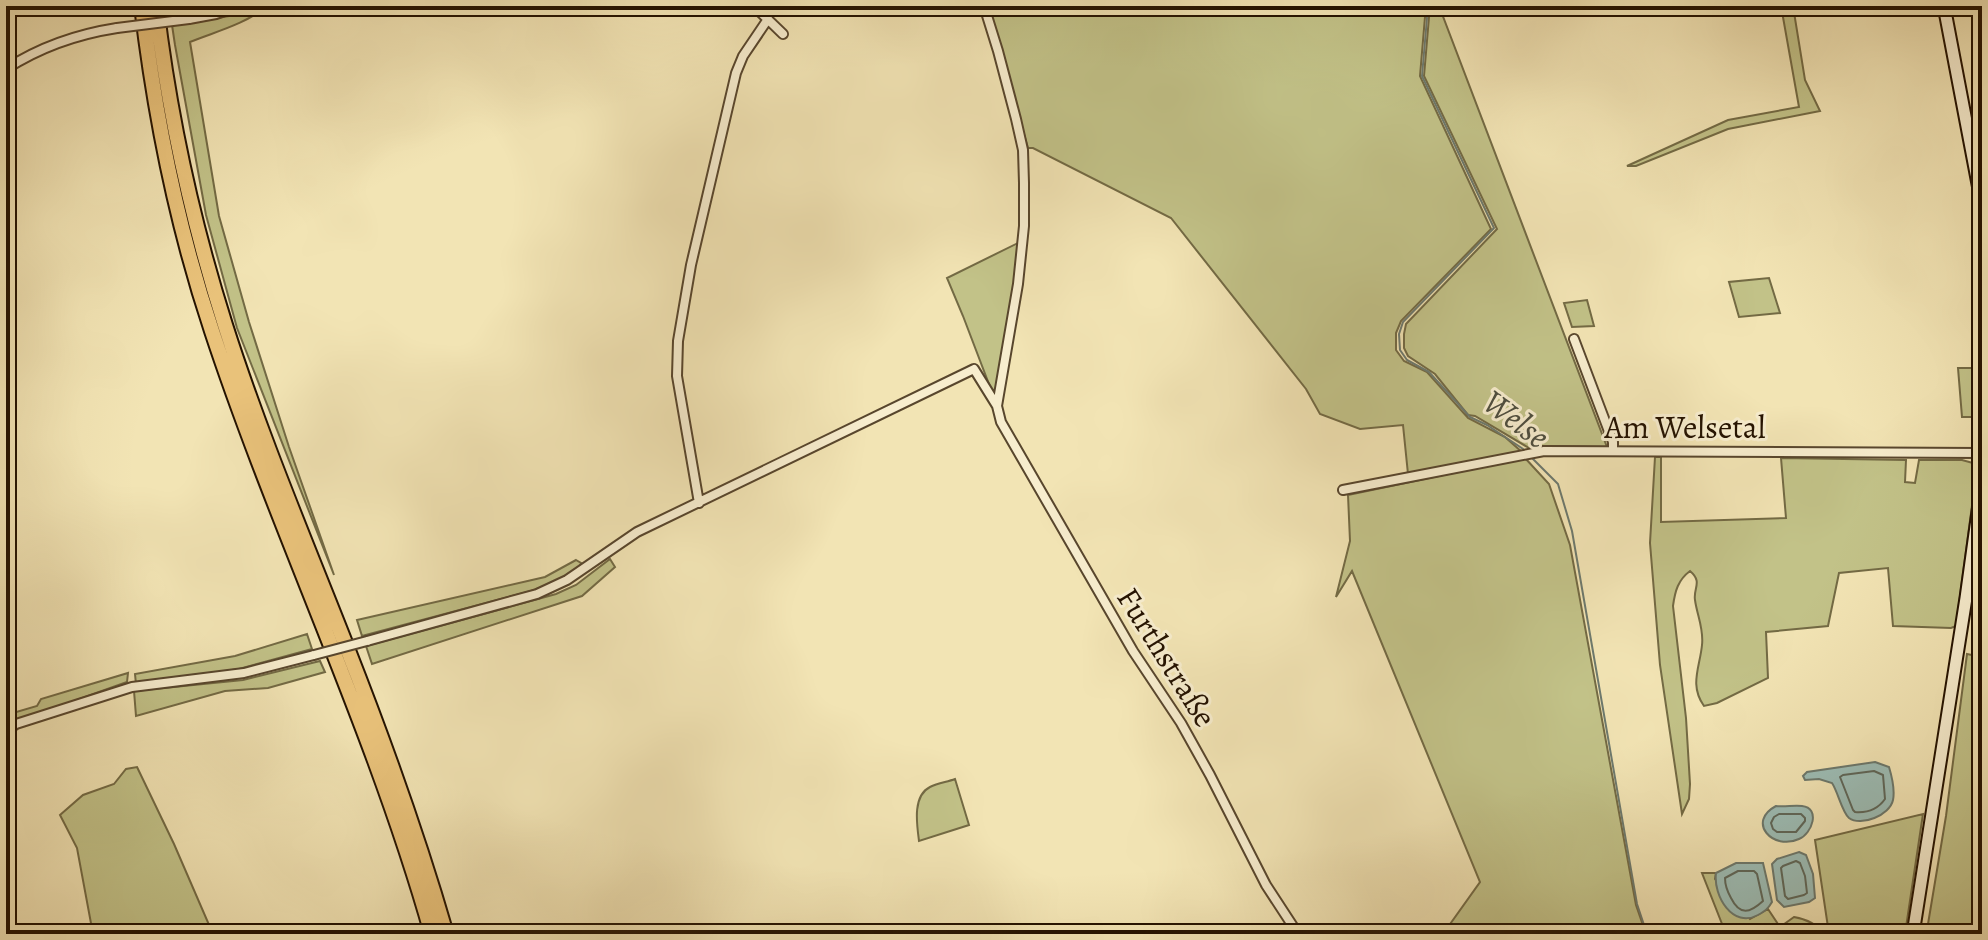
<svg xmlns="http://www.w3.org/2000/svg" width="1988" height="940" font-family="Alegreya,serif">
<style>
.green{fill:#c2c288;stroke:#736a44;stroke-width:2}
.water{fill:#9dbdb5;stroke:#6d796d;stroke-width:2}
.lines{fill:none;stroke-linecap:round;stroke-linejoin:round}
.shore{stroke:#60685a;stroke-width:2}
.stream{stroke:#6d796d;stroke-width:2}
.street-casing{stroke:#58462d;stroke-width:12}
.secondary-casing{stroke:#241200;stroke-width:15}
.highway-casing{stroke:#241200;stroke-width:18}
.street{stroke:#f7edce;stroke-width:8}
.secondary{stroke:#f7edce;stroke-width:11}
.highway{stroke:#e9c27a;stroke-width:14}
.street-bridge-casing{stroke:#58462d;stroke-width:12;stroke-linecap:butt}
.street-bridge{stroke:#f7edce;stroke-width:8}
.labels{text-anchor:middle;dominant-baseline:central;stroke-width:6;stroke-linejoin:round;paint-order:stroke}
.street-label{font-size:32px;fill:#241200;stroke:#f7edce}
.water-label{font-size:34px;font-style:italic;fill:#4e4e3f;stroke:#f7edce}
</style>
<rect width="100%" height="100%" fill="#f2e4b4"/>
<filter id="stains"><feTurbulence type="fractalNoise" baseFrequency=".0025" numOctaves="4"/><feColorMatrix values="0 0 0 0 .2 0 0 0 0 .09 0 0 0 0 .02 0 0 0 .5 -.17"/></filter>
<radialGradient id="worn" r=".72"><stop offset=".6" stop-color="#630" stop-opacity="0"/><stop offset="1" stop-color="#630" stop-opacity=".3"/></radialGradient>
<path class="green" d="M 247,6 L 267,6 C 244,25 217,31 190,42 L 219,216 L 249,322 L 289,447 L 334,575 L 237,328 L 206,215 L 175,45 L 172,25 L 229,16 Z
M 996,6 L 1038,6 L 1046,13 L 1051,6 L 1422,6 L 1425,17 L 1420,76 L 1491,229 L 1401,321 L 1396,333 L 1396,350 L 1404,361 L 1427,372 L 1468,418 L 1505,437 L 1523,453 L 1408,474 L 1403,425 L 1360,429 L 1320,414 L 1306,389 L 1171,218 L 1033,148 L 1028,148 L 988,10 Z
M 1426,6 L 1439,6 L 1607,447 L 1542,446 L 1529,448 L 1475,416 L 1468,415 L 1435,374 L 1408,356 L 1404,348 L 1404,334 L 1406,324 L 1497,229 L 1424,76 L 1429,17 Z
M 1781,6 L 1793,6 L 1805,80 L 1820,111 L 1728,129 L 1636,166 L 1627,166 L 1728,120 L 1799,107 Z
M 1018,243 L 1013,295 L 998,387 L 992,392 L 963,316 L 947,278 Z
M 1769,278 L 1780,313 L 1739,317 L 1729,282 Z
M 1587,300 L 1594,326 L 1572,327 L 1564,303 Z
M 1958,368 L 1982,368 L 1981,417 L 1962,417 Z
M 1655,457 L 1661,457 L 1661,522 L 1786,518 L 1781,458 L 1906,460 L 1905,482 L 1915,483 L 1919,460 L 1962,460 L 1973,463 L 1975,483 L 1956,626 L 1951,628 L 1893,626 L 1888,568 L 1839,573 L 1828,626 L 1766,632 L 1768,678 L 1717,703 L 1704,706 C 1689,685 1700,667 1702,645 C 1704,629 1697,615 1695,600 C 1693,588 1703,582 1690,571 C 1678,580 1675,591 1673,606 L 1686,718 L 1690,784 L 1689,799 L 1682,814 L 1660,665 L 1650,543 Z
M 1525,458 L 1549,484 L 1570,545 L 1636,905 L 1646,934 L 1517,934 L 1513,926 L 1502,934 L 1443,934 L 1480,882 L 1352,571 L 1336,597 L 1350,541 L 1348,495 Z
M 610,559 L 615,567 L 582,596 L 372,664 L 366,646 L 556,594 L 576,585 Z
M 576,560 L 581,563 L 578,571 L 561,580 L 531,591 L 362,636 L 357,620 L 545,577 Z
M 307,634 L 312,649 L 239,669 L 136,684 L 135,674 L 235,656 Z
M 1967,654 L 1982,657 L 1982,934 L 1968,934 L 1957,928 L 1928,924 L 1946,816 Z
M 320,661 L 325,672 L 268,688 L 225,691 L 136,716 L 134,691 L 243,680 Z
M 128,673 L 127,682 L 15,722 L 6,719 L 6,715 L 37,706 L 41,699 Z
M 137,767 L 174,844 L 213,934 L 93,934 L 77,848 L 60,815 L 83,795 L 114,784 L 126,769 Z
M 955,779 L 969,825 L 919,841 C 917,825 912,796 930,787 C 938,783 947,782 955,779 Z
M 1923,814 L 1905,934 L 1829,934 L 1815,840 Z
M 1702,873 L 1716,873 L 1715,879 L 1750,919 L 1768,909 L 1780,927 L 1794,917 C 1806,919 1817,924 1824,934 L 1726,934 Z"/>
<path class="water" d="M 1875,762 L 1889,767 C 1892,777 1895,790 1893,800 C 1890,815 1861,827 1849,818 C 1842,812 1838,792 1832,783 L 1819,779 L 1805,780 L 1803,776 L 1807,772 Z
M 1776,806 C 1785,807 1794,805 1802,806 C 1821,808 1812,834 1799,839 C 1773,851 1746,822 1776,806 Z
M 1799,852 L 1806,855 L 1813,874 L 1815,898 L 1809,902 L 1784,907 L 1777,900 L 1772,864 L 1777,859 Z
M 1736,863 L 1763,863 L 1772,902 C 1768,909 1765,911 1758,915 C 1733,929 1713,896 1716,873 Z"/>
<g class="lines">
<path class="shore" d="M 1874,771 L 1883,775 L 1885,799 C 1878,809 1867,813 1855,812 L 1853,810 L 1840,777 L 1843,775 Z
M 1779,814 L 1801,814 L 1805,818 L 1805,821 L 1796,832 L 1777,832 L 1773,829 L 1771,823 L 1774,817 Z
M 1796,861 L 1800,863 L 1805,876 L 1807,893 L 1804,895 L 1788,899 L 1785,896 L 1781,868 L 1783,866 Z
M 1738,871 L 1754,871 L 1757,874 L 1763,901 C 1750,913 1740,916 1731,898 C 1727,891 1725,886 1725,878 Z"/>
<path class="stream" d="M 1424,6 L 1427,18 L 1422,76 L 1494,228 L 1403,322 L 1399,334 L 1400,350 L 1407,360 L 1429,372 L 1470,417 L 1487,425 L 1526,451
M 1530,456 L 1558,484 L 1572,531 L 1637,904 L 1647,934"/>
<defs>
<path id="street" d="M 754,6 L 783,34
M 984,6 L 998,51 L 1016,119 L 1023,150 L 1024,183 L 1024,226 L 1018,284 L 997,406 L 1001,422 L 1133,651 L 1181,723 L 1210,775 L 1266,885 L 1298,934
M 189,19 L 216,14 L 239,6
M 6,69 C 40,47 78,34 117,28
M 1574,339 L 1613,442 L 1613,450
M 1343,490 L 1544,451 L 1982,453
M 699,503 L 677,376 L 678,341 L 691,265 L 736,73 L 743,56 L 768,19
M 367,641 L 537,594 L 567,580 L 637,532 L 974,369 L 997,406
M 6,722 L 16,724 L 132,687 L 244,673 L 314,655
M 6,731 L 16,724"/>
<path id="secondary" d="M 1944,6 L 1982,205
M 1913,934 L 1966,598 L 1982,483"/>
<path id="highway" d="M 142,6 C 155,116 177,226 212,331 C 279,534 374,728 432,934
M 156,6 C 169,114 192,221 225,325 C 260,435 305,541 347,648 C 384,742 418,837 446,934"/>
</defs>
<use href="#street" class="street-casing"/>
<use href="#secondary" class="secondary-casing"/>
<use href="#highway" class="highway-casing"/>
<use href="#street" class="street"/>
<use href="#secondary" class="secondary"/>
<use href="#highway" class="highway"/>
<defs>
<path id="street-bridge" d="M 117,28 L 189,19
M 314,655 L 367,641"/>
</defs>
<use href="#street-bridge" class="street-bridge-casing"/>
<use href="#street-bridge" class="street-bridge"/>
</g>
<g class="labels">
<g class="street-label">
<text x="1685" y="427">Am Welsetal</text>
<text transform="translate(1167 657) rotate(58)">Furthstraße</text>
</g>
<g class="water-label">
<text transform="translate(1516 419) rotate(37)">Welse</text>
</g>
</g>
<rect width="1988" height="940" fill="none" stroke="#f2e4b4" stroke-width="32"/>
<rect x="8" y="8" width="1972" height="924" fill="none" stroke="#241200" stroke-width="4"/>
<rect x="16" y="16" width="1956" height="908" fill="none" stroke="#241200" stroke-width="2"/>
<rect width="100%" height="100%" filter="url(#stains)"/>
<rect width="100%" height="100%" fill="url(#worn)"/>
</svg>
